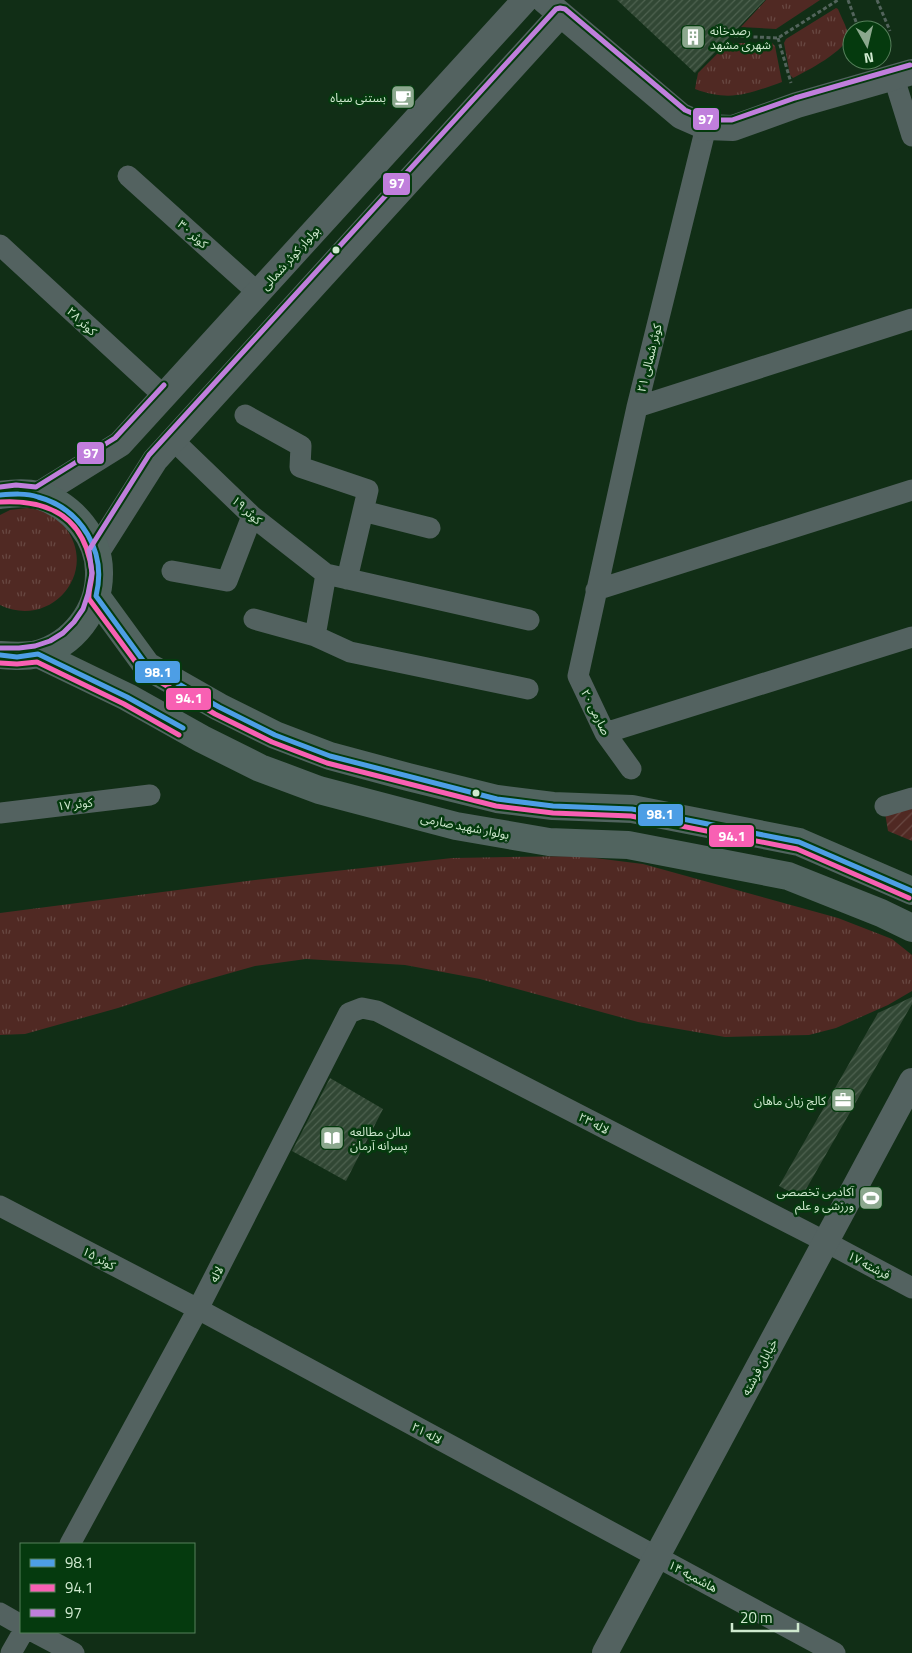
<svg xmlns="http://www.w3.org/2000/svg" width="912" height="1653" font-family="'Titillium Web','Noto Sans Arabic',sans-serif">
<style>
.grass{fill:url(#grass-tufts)}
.garden{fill:url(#garden-furrows)}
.building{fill:url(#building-hatch)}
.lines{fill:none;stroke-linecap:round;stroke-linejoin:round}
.path{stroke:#53645c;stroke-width:3;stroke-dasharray:4 2.5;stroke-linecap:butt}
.minor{stroke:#536260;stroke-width:21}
.tertiary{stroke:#536260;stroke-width:26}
.secondary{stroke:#51645f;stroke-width:28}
.bus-1-casing{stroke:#053a0e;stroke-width:9}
.bus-2-casing{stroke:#053a0e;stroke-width:9}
.bus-3-casing{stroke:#053a0e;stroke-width:9}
.bus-1{stroke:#4d9ee5;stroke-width:5}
.bus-2{stroke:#f860b3;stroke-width:5}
.bus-3{stroke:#c07fdc;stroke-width:5}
.bus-dot{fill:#cfe9cf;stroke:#053a0e;stroke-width:2}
.labels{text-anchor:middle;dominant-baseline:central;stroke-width:5;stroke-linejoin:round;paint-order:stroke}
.poi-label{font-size:12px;fill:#cfe9cf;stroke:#053a0e;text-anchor:end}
.street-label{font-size:12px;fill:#cfe9cf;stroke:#053a0e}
.line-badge{stroke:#053a0e;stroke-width:2}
.badge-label{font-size:14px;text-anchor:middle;font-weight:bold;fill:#fff}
</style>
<defs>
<pattern id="grass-tufts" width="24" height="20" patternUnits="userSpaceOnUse" patternTransform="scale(1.25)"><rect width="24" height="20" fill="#502923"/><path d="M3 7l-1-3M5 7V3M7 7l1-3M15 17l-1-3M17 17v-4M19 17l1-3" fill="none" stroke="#684842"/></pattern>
<pattern id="garden-furrows" width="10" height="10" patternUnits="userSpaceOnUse" patternTransform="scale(1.25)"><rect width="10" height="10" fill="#502923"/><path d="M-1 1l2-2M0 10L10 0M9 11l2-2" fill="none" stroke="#684842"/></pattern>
<pattern id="building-hatch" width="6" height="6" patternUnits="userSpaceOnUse" patternTransform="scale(1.25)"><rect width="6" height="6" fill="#314734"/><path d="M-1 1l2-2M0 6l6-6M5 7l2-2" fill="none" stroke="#4e6250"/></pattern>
</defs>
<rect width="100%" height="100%" fill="#112e16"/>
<path class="grass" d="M 766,0 L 820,0 L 776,29 L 741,27 Z
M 836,8 L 838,9 C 841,17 847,27 848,35 C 848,50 805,72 793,78 L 790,75 L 784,43 L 786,39 Z
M 728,43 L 772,43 L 775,46 L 782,82 C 748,94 730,102 695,89 L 698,73 Z
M 27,508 C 32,509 37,509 42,511 C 51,514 58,520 64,526 C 101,571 51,630 0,605 L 0,515 L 10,510 Z
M 579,856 L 643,864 L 838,918 L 892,939 L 912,955 L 912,991 L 888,1005 L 836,1028 L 809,1035 L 725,1037 L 638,1022 L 480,979 L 405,965 L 306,959 L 255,966 L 188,985 L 118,1008 L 25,1034 L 0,1035 L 0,913 L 255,880 L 452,858 Z"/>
<path class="garden" d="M 912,805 L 912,841 L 888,831 L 885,813 Z"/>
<path class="building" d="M 617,0 L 765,0 L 695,73 Z
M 912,997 L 912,1004 L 801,1198 L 779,1186 L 878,1013 Z
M 330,1078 L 383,1109 L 346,1181 L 292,1151 Z"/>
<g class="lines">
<path class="path" d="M 848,0 L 859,30
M 877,0 L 890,31
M 734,36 L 778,38 L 838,0
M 778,38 L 791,83"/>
<path class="minor" d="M 894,78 L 912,136
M 128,176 L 258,293
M 0,245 L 164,396
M 637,407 L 912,319
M 245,415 L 301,446 L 300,467 L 368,490 L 347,579
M 173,440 L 252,516 L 326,574 L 529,620
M 363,511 L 430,528
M 172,571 L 227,581 L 252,516
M 596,590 L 912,490
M 254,619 L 315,636 L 350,652 L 528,689
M 315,636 L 326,574
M 605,733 L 912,637
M 631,769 L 605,733 L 578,676 L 637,407 L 706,127
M 885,806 L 912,798
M 0,813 L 150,795
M 0,1206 L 198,1309 L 835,1653
M 70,1544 L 198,1309 L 349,1013 L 362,1008 L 377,1011 L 826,1242 L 912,1288
M 0,1613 L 21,1625
M 34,1632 L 74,1653
M 11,1653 L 23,1632"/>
<path class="tertiary" d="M 544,0 L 681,116 L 706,127 L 733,128 L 797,105 L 912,72
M 38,495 L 120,444 L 525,0
M 96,553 L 155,460 L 560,15
M 605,1653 L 912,1081"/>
<path class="secondary" d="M 0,495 C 13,493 25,492 38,495 C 72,505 100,538 99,574 C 99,611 73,644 38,654 C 25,657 13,656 0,655
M 96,596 L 147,666 L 219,707 L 275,735 L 330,756 L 408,777 L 497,799 L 553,806 L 632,809 L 799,842 L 912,891
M 38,654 L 127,697 L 202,739 L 260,768 L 319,790 L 456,826 L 549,842 L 628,845 L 788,876 L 881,913 L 912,928"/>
<defs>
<path id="bus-1" d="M 0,495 C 13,494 26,493 38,497 C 82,509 107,552 96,596 L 147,666 L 219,707 L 275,735 L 330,756 L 497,799 L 553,806 L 632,809 L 799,842 L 912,891
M 0,655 L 17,657 L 38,654 L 127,697 L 183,728"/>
<path id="bus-2" d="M 0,502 C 51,499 86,519 92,573 C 92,582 88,591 89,599 L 143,672 L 215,714 L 272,742 L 327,763 L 496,806 L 553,813 L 631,816 L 797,849 L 909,898
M 0,663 L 17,664 L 37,662 L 124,704 L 179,735"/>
<path id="bus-3" d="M 0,487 L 16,485 L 36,487 L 115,438 L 164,385
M 0,648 L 19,648 L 35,646 L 50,641 L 63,633 L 74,622 L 83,609 L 88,594 L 92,573 L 89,550 L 149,455 L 556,9 L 560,8 L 565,9 L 685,110 L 708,120 L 732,120 L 795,98 L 910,65"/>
</defs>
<use href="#bus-1" class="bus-1-casing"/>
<use href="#bus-2" class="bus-2-casing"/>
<use href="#bus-3" class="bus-3-casing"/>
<use href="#bus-1" class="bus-1"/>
<use href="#bus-2" class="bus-2"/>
<use href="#bus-3" class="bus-3"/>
</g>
<defs>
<symbol id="building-square" viewBox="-11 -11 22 22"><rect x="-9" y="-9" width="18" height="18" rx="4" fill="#8ca88e" stroke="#053a0e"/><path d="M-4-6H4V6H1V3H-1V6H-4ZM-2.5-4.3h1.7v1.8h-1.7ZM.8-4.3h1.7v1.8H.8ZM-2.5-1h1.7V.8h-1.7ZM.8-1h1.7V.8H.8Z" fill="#fff"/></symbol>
<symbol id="cafe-square" viewBox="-11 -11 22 22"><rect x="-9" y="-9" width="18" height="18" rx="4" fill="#8ca88e" stroke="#053a0e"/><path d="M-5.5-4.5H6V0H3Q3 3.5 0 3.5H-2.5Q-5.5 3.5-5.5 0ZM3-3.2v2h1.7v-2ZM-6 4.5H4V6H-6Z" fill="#fff"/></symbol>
<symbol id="office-square" viewBox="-11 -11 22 22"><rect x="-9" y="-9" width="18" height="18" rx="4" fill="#8ca88e" stroke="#053a0e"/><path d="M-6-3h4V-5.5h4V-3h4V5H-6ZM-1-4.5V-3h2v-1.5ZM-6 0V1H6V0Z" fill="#fff"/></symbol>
<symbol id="library-square" viewBox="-11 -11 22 22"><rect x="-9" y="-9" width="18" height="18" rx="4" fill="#8ca88e" stroke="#053a0e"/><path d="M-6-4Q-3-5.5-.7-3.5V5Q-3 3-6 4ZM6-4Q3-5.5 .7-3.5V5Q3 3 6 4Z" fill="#fff"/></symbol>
<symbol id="stadium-square" viewBox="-11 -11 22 22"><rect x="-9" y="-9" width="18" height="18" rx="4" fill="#8ca88e" stroke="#053a0e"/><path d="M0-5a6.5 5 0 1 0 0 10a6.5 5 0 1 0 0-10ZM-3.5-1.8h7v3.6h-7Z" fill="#fff"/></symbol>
</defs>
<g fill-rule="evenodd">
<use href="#building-square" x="679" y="23" width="28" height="28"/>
<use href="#cafe-square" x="389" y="83" width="28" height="28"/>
<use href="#office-square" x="829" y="1086" width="28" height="28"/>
<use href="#library-square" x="318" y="1124" width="28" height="28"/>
<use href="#stadium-square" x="857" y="1184" width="28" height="28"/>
</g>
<g class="bus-dot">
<circle cx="336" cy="250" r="4.5"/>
<circle cx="476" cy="793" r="4.5"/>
</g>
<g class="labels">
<g class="poi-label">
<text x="710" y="30" text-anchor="start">رصدخانه<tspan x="710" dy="14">شهری مشهد</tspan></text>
<text x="386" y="97">بستنی سیاه</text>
<text x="826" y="1100">کالج زبان ماهان</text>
<text x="350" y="1131" text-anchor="start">سالن مطالعه<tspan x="350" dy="14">پسرانه آرمان</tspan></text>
<text x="854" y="1191">آکادمی تخصصی<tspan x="854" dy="14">ورزشی و علم</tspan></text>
</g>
<g class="street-label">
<text transform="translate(193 234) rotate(42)">کوثر ۳۰</text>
<text transform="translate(290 258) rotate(-48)">بولوار کوثر شمالی</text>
<text transform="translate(82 321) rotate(43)">کوثر ۲۸</text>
<text transform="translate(649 358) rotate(-76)">کوثر شمالی ۲۱</text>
<text transform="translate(247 510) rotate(42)">کوثر ۱۹</text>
<text transform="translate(596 712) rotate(63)">صارمی ۲۰</text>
<text transform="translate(75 804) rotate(-7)">کوثر ۱۷</text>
<text transform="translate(465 826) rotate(11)">بولوار شهید صارمی</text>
<text transform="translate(594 1123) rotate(27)">لاله ۲۳</text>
<text transform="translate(99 1258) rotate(28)">کوثر ۱۵</text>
<text transform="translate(869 1265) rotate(28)">فرشته ۱۷</text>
<text transform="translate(216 1274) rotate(-63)">لاله</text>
<text transform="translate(759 1367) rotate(-62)">خیابان فرشته</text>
<text transform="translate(427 1433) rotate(28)">لاله ۲۱</text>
<text transform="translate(693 1576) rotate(28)">هاشمیه ۱۴</text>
</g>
</g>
<g class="line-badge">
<rect x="692" y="107" width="28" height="24" rx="5" fill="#c07fdc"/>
<rect x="382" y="172" width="29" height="24" rx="5" fill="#c07fdc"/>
<rect x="76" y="441" width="29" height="24" rx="5" fill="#c07fdc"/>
<rect x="134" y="660" width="47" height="24" rx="5" fill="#4d9ee5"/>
<rect x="165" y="687" width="47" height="24" rx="5" fill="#f860b3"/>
<rect x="637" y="803" width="47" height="24" rx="5" fill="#4d9ee5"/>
<rect x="708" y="824" width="47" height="24" rx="5" fill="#f860b3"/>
</g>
<g class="badge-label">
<text x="706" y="124">97</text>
<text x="397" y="188">97</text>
<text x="91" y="458">97</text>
<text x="158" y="677">98.1</text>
<text x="189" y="703">94.1</text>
<text x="660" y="819">98.1</text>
<text x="732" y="841">94.1</text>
</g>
<rect x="20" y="1543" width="175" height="90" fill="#053a0e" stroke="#56805b"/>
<rect x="30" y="1559" width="25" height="8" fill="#4d9ee5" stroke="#56805b"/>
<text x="65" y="1568" font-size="15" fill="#cfe9cf">98.1</text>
<rect x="30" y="1584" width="25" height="8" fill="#f860b3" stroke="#56805b"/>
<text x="65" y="1593" font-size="15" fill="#cfe9cf">94.1</text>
<rect x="30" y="1609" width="25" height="8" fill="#c07fdc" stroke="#56805b"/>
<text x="65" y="1618" font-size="15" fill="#cfe9cf">97</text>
<g transform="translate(867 45) rotate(172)"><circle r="24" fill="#053a0e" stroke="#56805b"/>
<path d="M0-4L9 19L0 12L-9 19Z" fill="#8ca88e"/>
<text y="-8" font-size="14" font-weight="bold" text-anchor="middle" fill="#cfe9cf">N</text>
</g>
<path d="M732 1623v8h66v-8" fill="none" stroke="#cfe9cf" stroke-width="2.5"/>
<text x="740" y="1623" font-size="15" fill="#cfe9cf" stroke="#053a0e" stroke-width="4" paint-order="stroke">20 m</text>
</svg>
